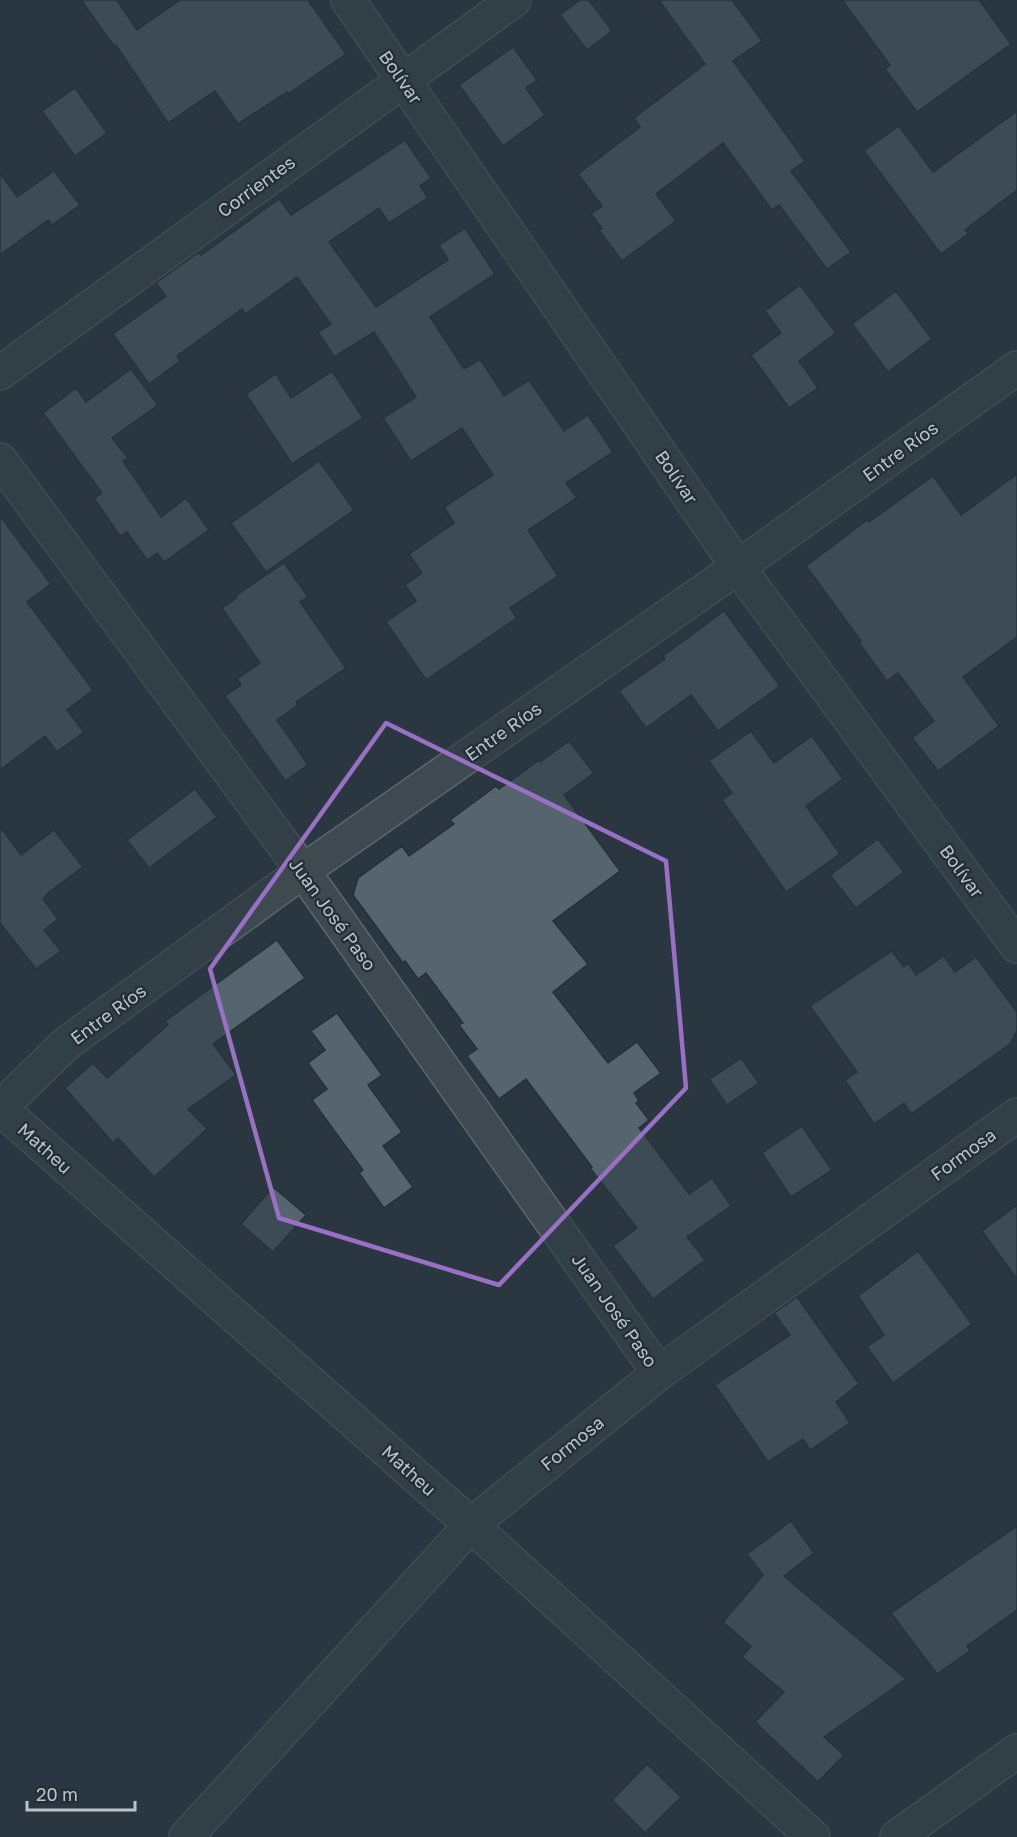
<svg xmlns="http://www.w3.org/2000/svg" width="1017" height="1837" font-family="'Golos Text',sans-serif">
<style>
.building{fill:#56646d;stroke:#253038;stroke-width:1.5}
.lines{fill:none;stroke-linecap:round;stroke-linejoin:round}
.minor-casing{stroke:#5c666e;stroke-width:36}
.minor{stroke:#3e4950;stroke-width:33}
.marked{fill:none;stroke:#9870c4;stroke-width:4.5;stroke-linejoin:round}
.labels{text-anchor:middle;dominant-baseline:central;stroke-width:4.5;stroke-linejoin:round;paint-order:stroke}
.street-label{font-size:18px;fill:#bbc3ca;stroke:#232e36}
</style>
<rect width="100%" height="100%" fill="#2a3740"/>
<path class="building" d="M 81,0 L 117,0 L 137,30 L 180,0 L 308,0 L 346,54 L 288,94 L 287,92 L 238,124 L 215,91 L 168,123 L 116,45 L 114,46 Z
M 580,0 L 589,0 L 612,31 L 587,50 L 560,15 Z
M 659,0 L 732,0 L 762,41 L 733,61 L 805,161 L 791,171 L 851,252 L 827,269 L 779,205 L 772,210 L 723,143 L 656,194 L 676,221 L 622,261 L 599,230 L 602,228 L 591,214 L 602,206 L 578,174 L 640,127 L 634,118 L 705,64 Z
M 842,0 L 979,0 L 1011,44 L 917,112 L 885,69 L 890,65 Z
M 513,47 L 537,80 L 526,88 L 545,115 L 503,146 L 459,85 Z
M 75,88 L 107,133 L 75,156 L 42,111 Z
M 1017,111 L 1017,190 L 965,230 L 968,234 L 941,254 L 864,151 L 899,126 L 933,172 Z
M 405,140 L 431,178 L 420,186 L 428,198 L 389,223 L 379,208 L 329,242 L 376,307 L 448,260 L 439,245 L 465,228 L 495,274 L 430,317 L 464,369 L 480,359 L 504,396 L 529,380 L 564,431 L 588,415 L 613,452 L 566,483 L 577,498 L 528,530 L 558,576 L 510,608 L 517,618 L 426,680 L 386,622 L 416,601 L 405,585 L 422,573 L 409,554 L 454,523 L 444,507 L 493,475 L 462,428 L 411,461 L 383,418 L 416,397 L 374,332 L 334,357 L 318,332 L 331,324 L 297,277 L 245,314 L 242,309 L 177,356 L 180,361 L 149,384 L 113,334 L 166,296 L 156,283 L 199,252 L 201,255 L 279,199 L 291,215 Z
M 54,171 L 80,205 L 52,225 L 48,220 L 0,255 L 0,173 L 17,197 Z
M 800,285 L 836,333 L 799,361 L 818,388 L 789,408 L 751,355 L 781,333 L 765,311 Z
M 896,291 L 932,339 L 888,372 L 852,324 Z
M 131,369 L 158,405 L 112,438 L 128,458 L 123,461 L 161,517 L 186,498 L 209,530 L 164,562 L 157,553 L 147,560 L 127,532 L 120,536 L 94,498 L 102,493 L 43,413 L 76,388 L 86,402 Z
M 332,371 L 363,418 L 292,464 L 246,394 L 276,374 L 291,398 Z
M 319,461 L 354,510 L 266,572 L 231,523 Z
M 1017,474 L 1017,637 L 963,677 L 999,726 L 938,771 L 912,738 L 934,721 L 898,673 L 887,681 L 859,643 L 861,641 L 806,566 L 867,520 L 869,522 L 933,476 L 961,515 Z
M 0,516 L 51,584 L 27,602 L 93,690 L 67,710 L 84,732 L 57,752 L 45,736 L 0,770 Z
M 284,563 L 308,597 L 300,602 L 346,668 L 296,702 L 298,705 L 277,720 L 308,765 L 285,781 L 225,696 L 241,685 L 237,679 L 260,663 L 222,608 L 237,598 L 235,596 Z
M 724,611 L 780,686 L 718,731 L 691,695 L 646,728 L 619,691 L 665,659 L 663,656 Z
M 751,731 L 774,763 L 812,736 L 843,779 L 806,806 L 840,854 L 786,892 L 722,800 L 732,793 L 709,761 Z
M 569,741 L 594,773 L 564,795 L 620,871 L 553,921 L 588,964 L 553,992 L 608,1063 L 637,1042 L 661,1073 L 634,1093 L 639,1101 L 636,1103 L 649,1120 L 639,1128 L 689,1194 L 712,1178 L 731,1206 L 687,1237 L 705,1260 L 653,1299 L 613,1246 L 637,1228 L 590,1168 L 592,1167 L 526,1079 L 499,1099 L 467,1056 L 477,1049 L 459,1025 L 463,1023 L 426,973 L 418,979 L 405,961 L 403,963 L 353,895 L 358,878 L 402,846 L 409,856 L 454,824 L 450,820 L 496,786 L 499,789 L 539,760 L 540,762 Z
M 195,789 L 217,817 L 149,868 L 127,840 Z
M 0,827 L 21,855 L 54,830 L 83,867 L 49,892 L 43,899 L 58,919 L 44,930 L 61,951 L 36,969 L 0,923 Z
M 878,839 L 904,872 L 856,908 L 830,875 Z
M 277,940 L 305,978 L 213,1044 L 236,1075 L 188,1109 L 207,1129 L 154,1177 L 118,1138 L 113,1143 L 65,1088 L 93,1063 L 107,1078 L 168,1025 L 165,1021 Z
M 892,951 L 904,967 L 908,963 L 916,975 L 944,956 L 955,972 L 976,957 L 1017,1012 L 1017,1031 L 1010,1044 L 911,1114 L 904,1103 L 874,1124 L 845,1080 L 857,1072 L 810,1006 Z
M 337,1013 L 382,1075 L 368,1085 L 402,1132 L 383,1146 L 413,1187 L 384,1208 L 359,1173 L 363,1170 L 312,1100 L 327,1089 L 308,1063 L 325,1050 L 311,1031 Z
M 741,1058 L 759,1083 L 727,1105 L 709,1079 Z
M 802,1126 L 832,1170 L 791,1197 L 762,1153 Z
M 273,1187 L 306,1215 L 273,1252 L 241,1224 Z
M 1017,1205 L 1017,1279 L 982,1231 Z
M 918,1251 L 972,1324 L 893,1383 L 867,1347 L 884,1335 L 858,1296 Z
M 797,1297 L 859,1384 L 836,1402 L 850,1423 L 810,1450 L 803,1439 L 768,1462 L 715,1385 L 790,1335 L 774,1313 Z
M 791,1521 L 814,1553 L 784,1576 L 906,1679 L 824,1737 L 844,1755 L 818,1782 L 755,1722 L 784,1692 L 742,1657 L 751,1646 L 723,1622 L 763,1575 L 747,1554 Z
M 1017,1526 L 1017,1610 L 967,1646 L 970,1651 L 937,1674 L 891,1613 Z
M 647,1764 L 681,1797 L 645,1833 L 612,1800 Z"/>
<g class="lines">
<defs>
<path id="minor" d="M 348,0 L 738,567 L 1017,946
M 0,373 L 514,0
M 0,460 L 303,871 L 659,1373
M 0,1108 L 67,1043 L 303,871 L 738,567 L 1017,368
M 0,1108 L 471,1525 L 813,1837
M 186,1837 L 471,1525 L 659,1373 L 1017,1115
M 897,1837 L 1017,1751"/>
</defs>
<use href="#minor" class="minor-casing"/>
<use href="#minor" class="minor"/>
</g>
<path d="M0 0H1017V1837H0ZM 386,723 L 666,861 L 686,1088 L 499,1285 L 279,1218 L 210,969 Z" fill="#2a3740" fill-opacity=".55" fill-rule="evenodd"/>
<path class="marked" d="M 386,723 L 666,861 L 686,1088 L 499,1285 L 279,1218 L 210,969 Z"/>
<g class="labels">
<g class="street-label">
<text transform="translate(401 77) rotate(55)">Bolívar</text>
<text transform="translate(256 186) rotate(-36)">Corrientes</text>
<text transform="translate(900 451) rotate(-36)">Entre Ríos</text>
<text transform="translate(677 477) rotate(56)">Bolívar</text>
<text transform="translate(503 731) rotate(-35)">Entre Ríos</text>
<text transform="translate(962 871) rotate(54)">Bolívar</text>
<text transform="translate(333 914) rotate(54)">Juan José Paso</text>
<text transform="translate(108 1014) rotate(-36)">Entre Ríos</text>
<text transform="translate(45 1148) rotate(42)">Matheu</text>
<text transform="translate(963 1154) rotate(-36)">Formosa</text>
<text transform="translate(615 1310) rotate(55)">Juan José Paso</text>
<text transform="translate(572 1443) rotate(-39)">Formosa</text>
<text transform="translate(409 1470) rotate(42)">Matheu</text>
</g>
</g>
<path d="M27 1801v9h108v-9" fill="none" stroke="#bbc3ca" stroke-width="3"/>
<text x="36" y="1801" font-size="18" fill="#bbc3ca" stroke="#232e36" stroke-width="4.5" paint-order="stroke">20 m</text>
</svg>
